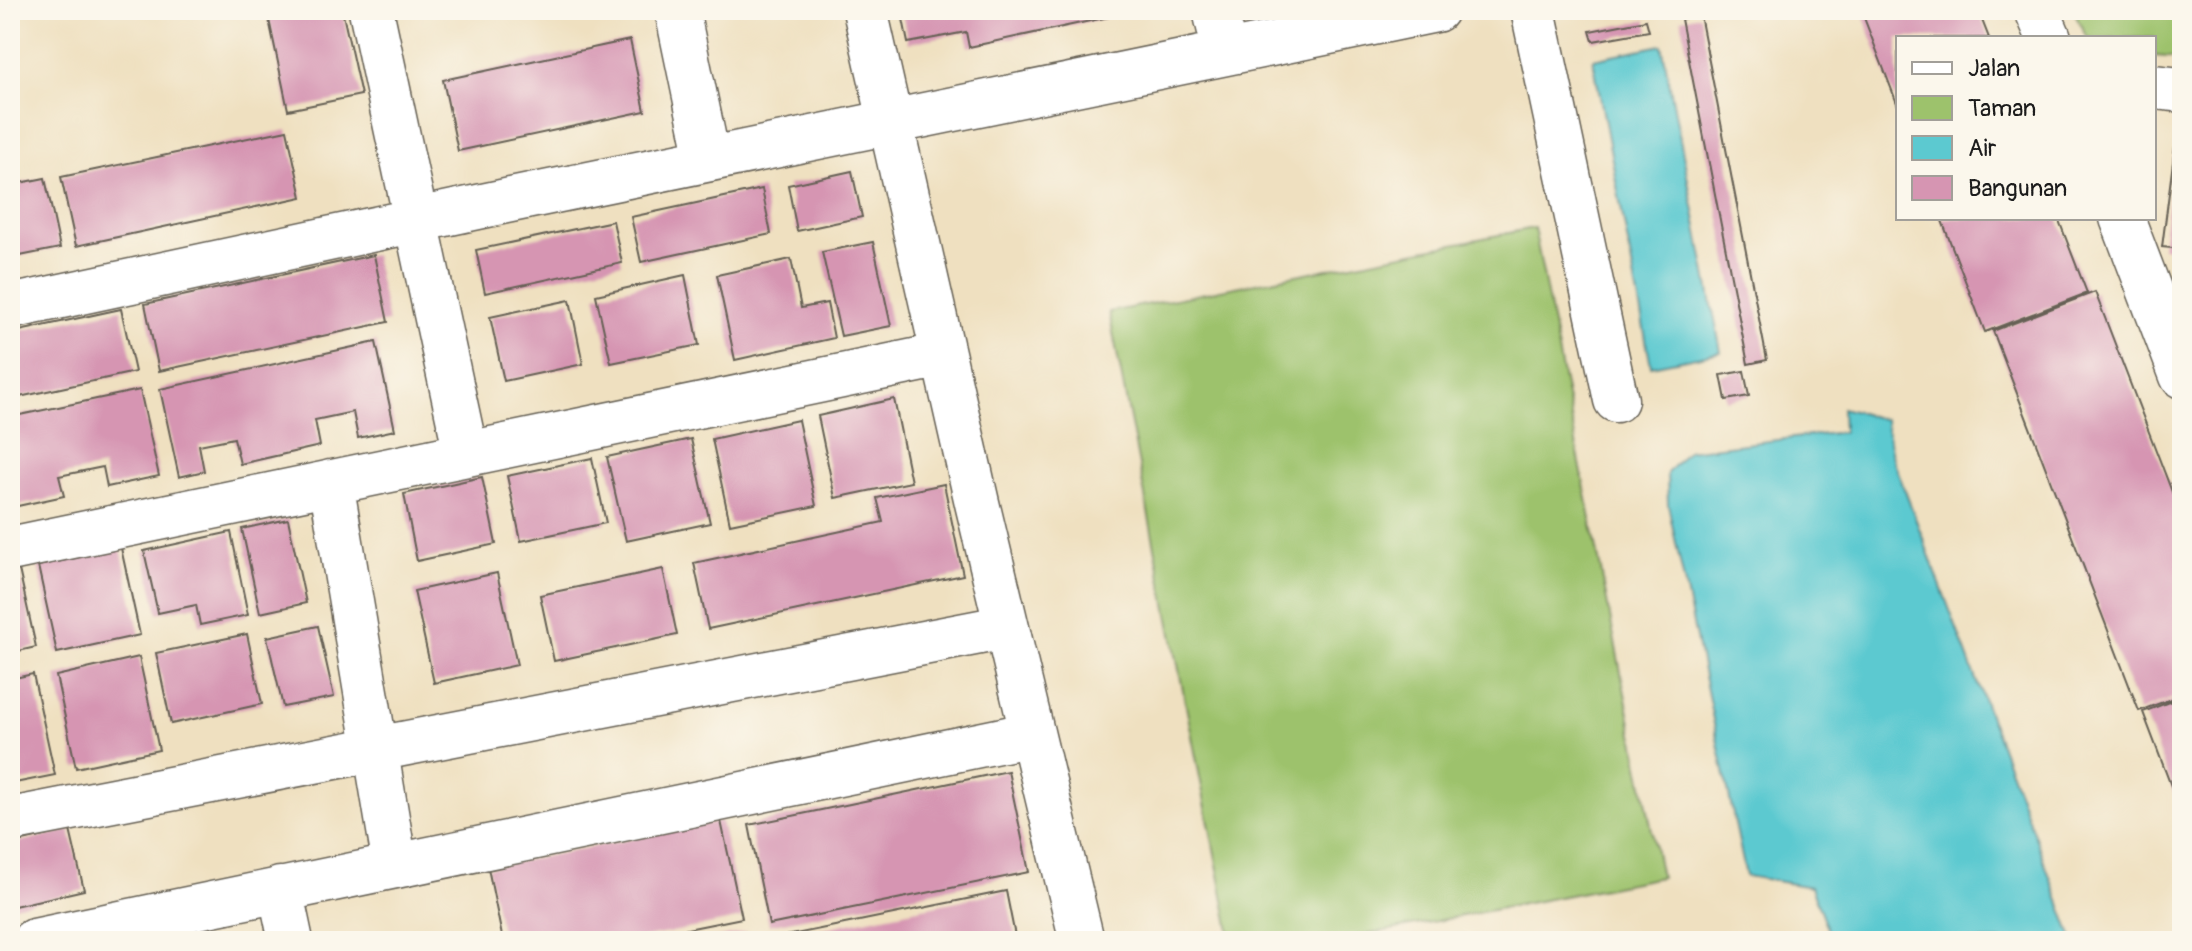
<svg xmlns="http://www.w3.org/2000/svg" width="2192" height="951" font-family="Pangolin,sans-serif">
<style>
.green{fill:#9dc26c;stroke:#5c6f44;stroke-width:2}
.water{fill:#5cc9d0;stroke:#3c7276;stroke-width:2}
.building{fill:#d695b2}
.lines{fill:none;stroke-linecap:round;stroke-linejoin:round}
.minor-casing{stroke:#666155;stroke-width:47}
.minor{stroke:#fff;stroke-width:44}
</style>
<rect width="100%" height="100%" fill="#fbf7ec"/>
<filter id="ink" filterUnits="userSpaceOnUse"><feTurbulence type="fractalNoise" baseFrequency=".0125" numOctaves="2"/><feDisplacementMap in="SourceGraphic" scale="16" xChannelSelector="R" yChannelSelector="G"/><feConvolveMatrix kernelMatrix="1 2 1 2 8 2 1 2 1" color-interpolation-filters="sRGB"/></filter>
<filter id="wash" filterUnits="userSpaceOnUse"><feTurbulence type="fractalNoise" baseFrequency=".006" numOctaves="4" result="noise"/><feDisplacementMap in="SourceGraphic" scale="32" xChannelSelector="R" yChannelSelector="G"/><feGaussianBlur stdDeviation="1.8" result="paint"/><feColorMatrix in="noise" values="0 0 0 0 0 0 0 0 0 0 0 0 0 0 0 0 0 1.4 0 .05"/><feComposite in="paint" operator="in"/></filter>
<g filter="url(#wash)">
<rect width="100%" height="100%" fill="#efe0c0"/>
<path class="green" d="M 2073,10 L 2182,10 L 2182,58 L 2154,56 L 2154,38 L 2087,38 Z
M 1534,228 L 1661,877 L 1334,941 L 1232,941 L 1109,312 Z"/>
<path class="water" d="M 1662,45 L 1721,352 L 1651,366 L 1593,59 Z
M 1842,408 L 1885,420 L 1892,456 L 2074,941 L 1832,941 L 1811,887 L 1746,876 L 1668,505 L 1667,473 L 1687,451 L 1843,432 Z"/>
<g id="blocks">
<path class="building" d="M 267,10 L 342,10 L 361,95 L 288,110 Z
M 919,10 L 1137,10 L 1137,11 L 969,47 L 966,32 L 908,43 L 902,14 Z
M 1861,10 L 1978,10 L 1989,38 L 1898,38 L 1898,106 Z
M 1700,15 L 1767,360 L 1748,364 L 1681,19 Z
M 1646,20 L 1649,31 L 1593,41 L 1590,31 Z
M 630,40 L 645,111 L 458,151 L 443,80 Z
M 287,130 L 302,197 L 76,246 L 61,177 Z
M 2176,139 L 2182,140 L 2182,249 L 2162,247 Z
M 852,171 L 862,217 L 797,231 L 788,185 Z
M 45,178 L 60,248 L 10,258 L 10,185 Z
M 762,189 L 771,234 L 641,262 L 631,217 Z
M 1941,218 L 2058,218 L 2087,293 L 1985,332 Z
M 613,221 L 622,263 L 485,293 L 476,250 Z
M 873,242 L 891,326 L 841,336 L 822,252 Z
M 374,255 L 388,322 L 159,371 L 145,304 Z
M 791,259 L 801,308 L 827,303 L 834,338 L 735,360 L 717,275 Z
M 685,275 L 699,345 L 611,363 L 596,295 Z
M 2095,292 L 2182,518 L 2182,695 L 2139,711 L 1993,331 Z
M 570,300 L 583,364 L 504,381 L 490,317 Z
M 121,309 L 135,372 L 10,399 L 10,333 Z
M 376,342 L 395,430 L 358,438 L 353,412 L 315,420 L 320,446 L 240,464 L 234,438 L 199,445 L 204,471 L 179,477 L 160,389 Z
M 1744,371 L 1749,396 L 1726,400 L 1721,375 Z
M 140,390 L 159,476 L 107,487 L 103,467 L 59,476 L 64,496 L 13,507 L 10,492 L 10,417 Z
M 894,399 L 911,482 L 835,498 L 818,416 Z
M 798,420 L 816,506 L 730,524 L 712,439 Z
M 691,439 L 710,523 L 626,541 L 607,457 Z
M 592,458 L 606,523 L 521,541 L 507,476 Z
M 482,477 L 496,544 L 417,561 L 404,494 Z
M 944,484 L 963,575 L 708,629 L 694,563 L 883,522 L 877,498 Z
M 288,519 L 306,603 L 260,613 L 242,529 Z
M 231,532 L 248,615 L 200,625 L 196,605 L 158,613 L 144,551 Z
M 121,548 L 140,635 L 57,653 L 38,566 Z
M 18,565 L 36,647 L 10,653 L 10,567 Z
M 663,569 L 677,635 L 554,661 L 540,595 Z
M 497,573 L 517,665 L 434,683 L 414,591 Z
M 318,626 L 334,697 L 283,707 L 267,637 Z
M 247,634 L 262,704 L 171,724 L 156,653 Z
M 139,657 L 159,750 L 76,768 L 56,676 Z
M 33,674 L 55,775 L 10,784 L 10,679 Z
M 2182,697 L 2182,815 L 2143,712 Z
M 1008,771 L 1029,872 L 769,925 L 749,825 Z
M 721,821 L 742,918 L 628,941 L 503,941 L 488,868 Z
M 70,830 L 84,890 L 10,907 L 10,844 Z
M 1006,891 L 1016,941 L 776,941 L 776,938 Z
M 745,932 L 747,941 L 708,941 L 708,940 Z"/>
</g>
</g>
<g filter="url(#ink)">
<use href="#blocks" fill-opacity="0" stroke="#666155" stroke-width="2"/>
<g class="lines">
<defs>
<path id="minor" d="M 371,10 L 466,454
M 677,10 L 708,159
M 865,10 L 977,503 L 1082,941
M 1215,10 L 1225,53
M 1533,10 L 1616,400
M 2037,10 L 2049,38
M 2154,87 L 2182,90
M 2122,218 L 2182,376
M 10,307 L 506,201 L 1436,10
M 331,482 L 395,866
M 10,549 L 943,355
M 10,820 L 1006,627
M 280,889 L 291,941
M 34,941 L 1032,734"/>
</defs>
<use href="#minor" class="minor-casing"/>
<use href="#minor" class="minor"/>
</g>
</g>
<rect width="2192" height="951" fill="none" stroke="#fbf7ec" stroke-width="40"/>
<rect x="1896" y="36" width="260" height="184" fill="#fbf7ec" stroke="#a29f99" stroke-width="2"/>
<rect x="1912" y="62" width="40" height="12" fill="#ffffff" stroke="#a29f99" stroke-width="2"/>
<text x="1968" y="76" font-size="24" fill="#1c1c1c">Jalan</text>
<rect x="1912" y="96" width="40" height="24" fill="#9dc26c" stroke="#a29f99" stroke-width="2"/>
<text x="1968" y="116" font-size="24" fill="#1c1c1c">Taman</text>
<rect x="1912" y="136" width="40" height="24" fill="#5cc9d0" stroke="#a29f99" stroke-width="2"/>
<text x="1968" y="156" font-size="24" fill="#1c1c1c">Air</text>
<rect x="1912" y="176" width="40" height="24" fill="#d695b2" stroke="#a29f99" stroke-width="2"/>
<text x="1968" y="196" font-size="24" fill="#1c1c1c">Bangunan</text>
</svg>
